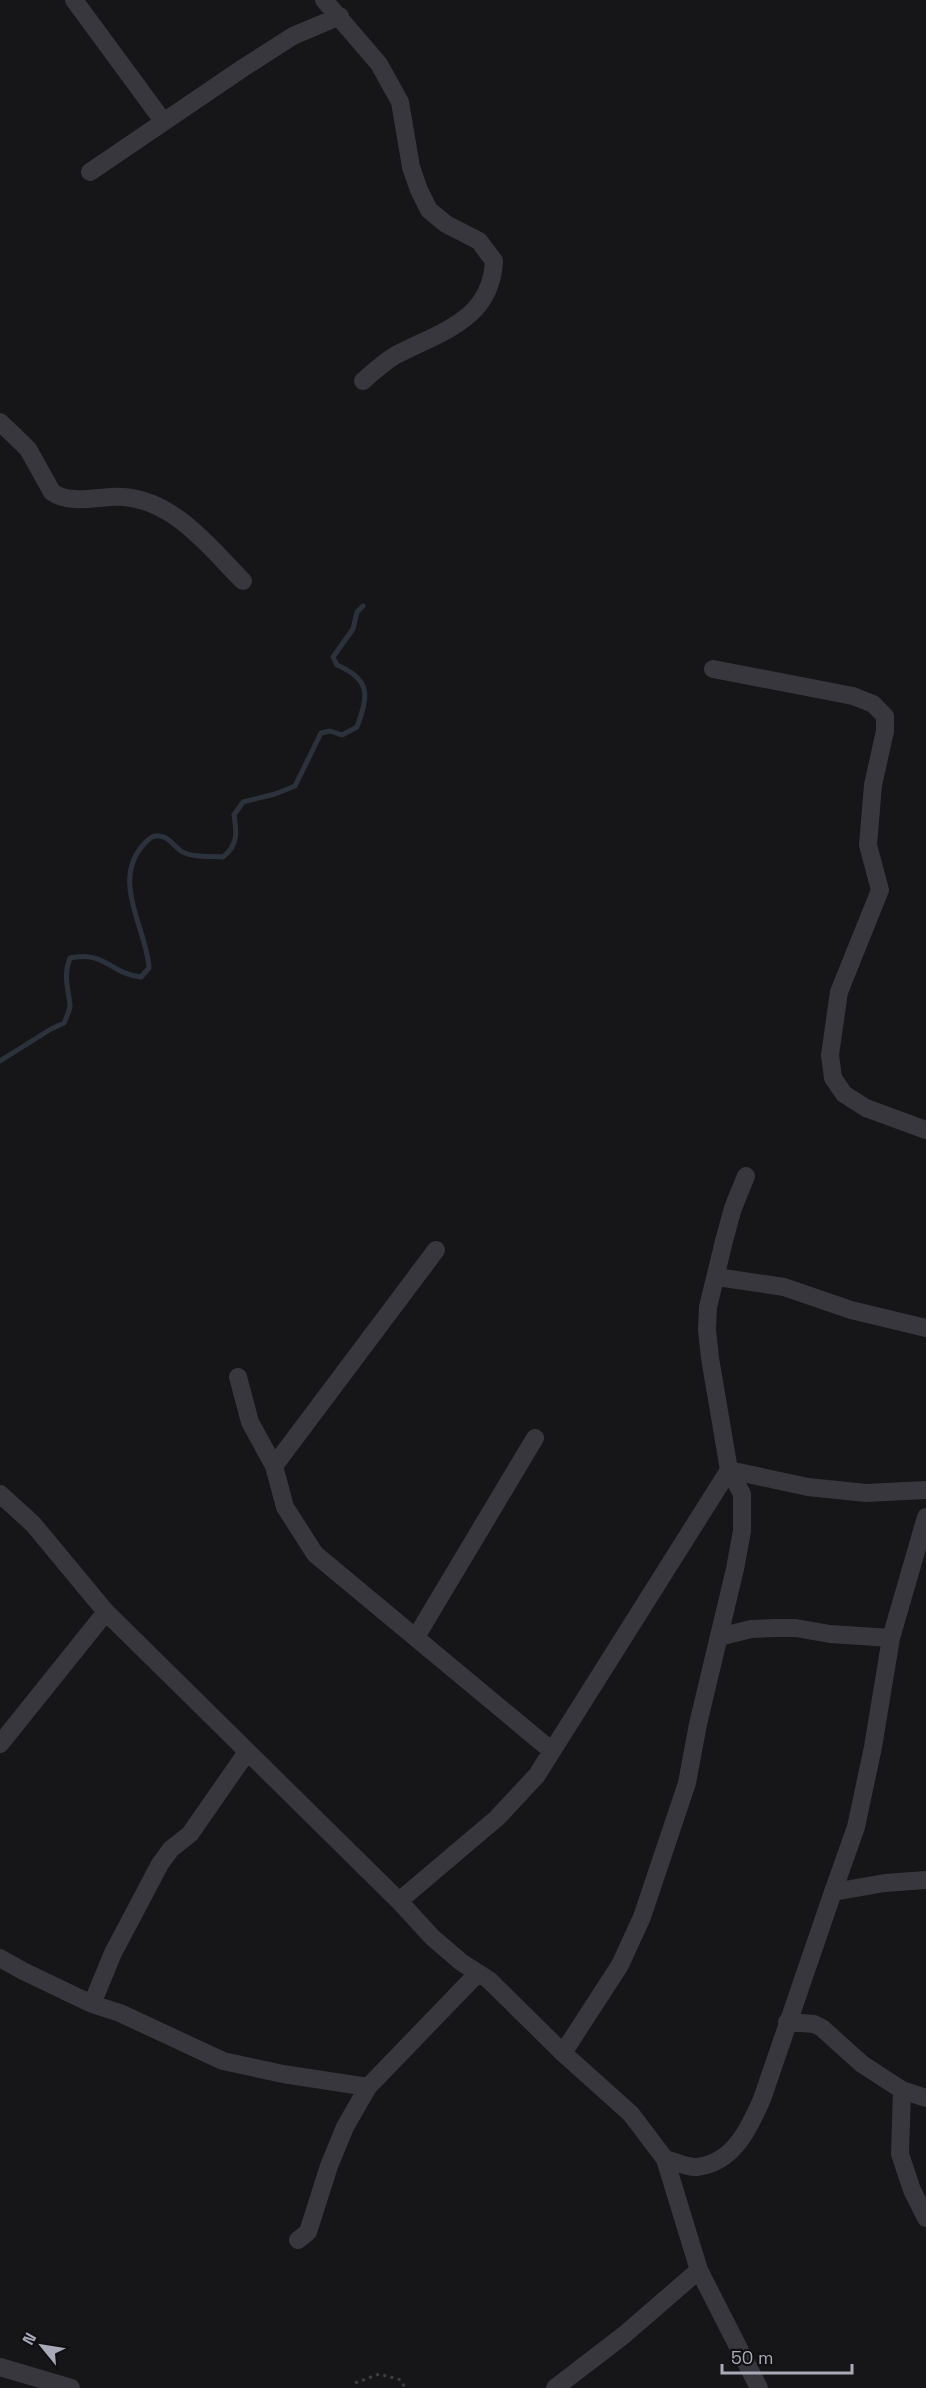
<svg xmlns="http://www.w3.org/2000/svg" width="926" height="2388" font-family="'Space Grotesk',sans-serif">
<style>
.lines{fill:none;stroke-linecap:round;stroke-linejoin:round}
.stream{stroke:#2c323c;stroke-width:5}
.path{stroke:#3d3e44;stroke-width:3;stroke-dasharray:3 4.5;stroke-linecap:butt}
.minor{stroke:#37373d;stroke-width:18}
</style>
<rect width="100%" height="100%" fill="#161618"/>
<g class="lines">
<path class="stream" d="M 0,1061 L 51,1029 L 64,1023 C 66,1018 70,1011 70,1005 C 68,987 63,976 70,958 C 104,950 111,974 141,977 L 149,968 C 147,929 110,881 144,844 C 148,840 152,835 159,836 C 170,837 173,846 181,851 C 192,858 211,856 223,857 C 238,845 237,833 234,815 L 243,802 L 275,794 L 295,786 L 321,733 L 330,731 L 342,735 L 357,727 C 368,696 372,680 337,665 L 333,657 L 353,629 L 357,612 L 363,606"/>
<path class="path" d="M 355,2383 L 379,2374 L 401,2380 L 405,2388"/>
<path class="minor" d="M 74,0 L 163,121
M 324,0 L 379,64 L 400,102 L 411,167 L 419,190 L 429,210 L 446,224 L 479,241 L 494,261 C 491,320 442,331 396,355 C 384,362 373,372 363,381
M 90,172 L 243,68 L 293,36 L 340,16
M 0,422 L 28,449 L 52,492 C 71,506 102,495 124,497 C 175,501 210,548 243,581
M 713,669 L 853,696 L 873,704 L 885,716 L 885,731 L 873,785 L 868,845 L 880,890 L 839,992 L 830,1055 L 833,1078 L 844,1094 L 866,1108 L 926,1130
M 717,1277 L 784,1287 L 851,1310 L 926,1328
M 238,1377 L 250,1422 L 274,1466 L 285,1507 L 315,1554 L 552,1751
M 274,1466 L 436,1250
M 0,1494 L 33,1524 L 106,1612 L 399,1901 L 432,1937 L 461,1962 L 489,1980 L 563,2053 L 631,2114 L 665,2159 L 699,2270 L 759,2388
M 416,1637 L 535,1438
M 719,1637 L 751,1629 L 775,1628 L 796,1628 L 830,1634 L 891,1638
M 0,1744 L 106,1612
M 833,1892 L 856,1827 L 873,1747 L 891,1638 L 926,1517
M 399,1901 L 497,1818 L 537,1775 L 729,1470 L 808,1487 L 866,1493 L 926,1490
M 0,1958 L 23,1971 L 92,2004 L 120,2013 L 223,2061 L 283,2074 L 368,2087
M 92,2004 L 113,1953 L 160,1864 L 171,1849 L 190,1834 L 247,1752
M 787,2022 L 814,2024 L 822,2028 L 862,2064 L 902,2090 L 926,2098
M 563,2053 L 620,1965 L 642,1917 L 687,1783 L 698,1724 L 735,1569 L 742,1531 L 742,1494 L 729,1470 L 710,1358 L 707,1330 L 708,1307 L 724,1241 L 733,1208 L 746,1176
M 902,2090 L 900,2154 L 912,2190 L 926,2218
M 665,2159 C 674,2161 688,2168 697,2167 C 733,2163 749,2129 762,2099 L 833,1892 L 885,1883 L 926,1880
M 298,2240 L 308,2232 L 329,2166 L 345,2127 L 368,2087 L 478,1973
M 0,2367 L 71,2388
M 555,2388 L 624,2335 L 699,2270"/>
</g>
<g transform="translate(42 2346) rotate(300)" stroke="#111113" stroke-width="4.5" paint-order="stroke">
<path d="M0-4.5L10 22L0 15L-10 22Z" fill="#a8aab8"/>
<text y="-9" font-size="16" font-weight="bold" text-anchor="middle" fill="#a8aab8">N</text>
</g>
<path d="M722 2364v9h130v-9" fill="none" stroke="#a8aab8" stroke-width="3"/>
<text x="731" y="2364" font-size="18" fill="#a8aab8" stroke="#111113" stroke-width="4.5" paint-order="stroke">50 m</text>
</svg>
